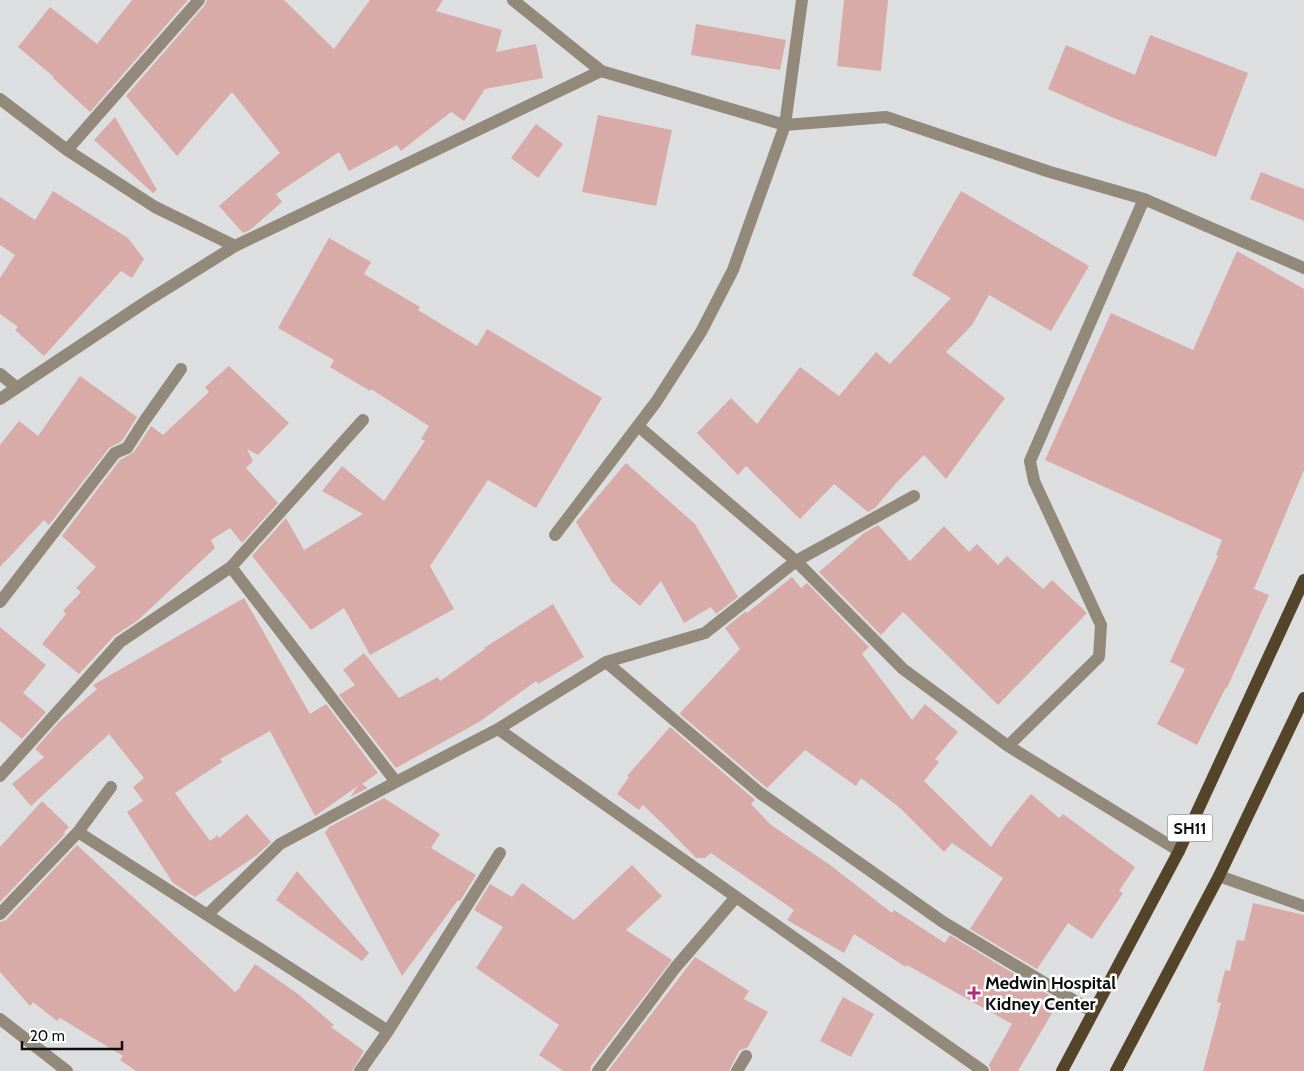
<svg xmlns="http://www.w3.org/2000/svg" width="1304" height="1071" font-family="Cabin,sans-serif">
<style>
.building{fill:#d8aba8}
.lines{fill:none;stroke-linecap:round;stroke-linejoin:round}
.minor{stroke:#92897a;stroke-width:12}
.tertiary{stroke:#92897a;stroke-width:12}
.primary{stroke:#54442a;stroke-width:12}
.poi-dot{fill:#ac2c79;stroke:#fff;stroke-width:2}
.labels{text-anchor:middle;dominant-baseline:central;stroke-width:5;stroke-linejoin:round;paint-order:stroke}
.shield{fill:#fff;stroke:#555656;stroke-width:1}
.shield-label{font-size:16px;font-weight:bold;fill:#0c0d0d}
.poi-label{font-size:18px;font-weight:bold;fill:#0c0d0d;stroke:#fff;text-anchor:start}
</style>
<rect width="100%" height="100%" fill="#dcdee0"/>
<path class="building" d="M 132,0 L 188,0 L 90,112 L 53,78 L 54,77 L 18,47 L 50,7 L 97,44 Z
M 207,0 L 284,0 L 334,49 L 370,0 L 443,0 L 436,11 L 502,30 L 496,52 L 536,44 L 543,78 L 485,89 L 464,121 L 451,112 L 401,151 L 397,145 L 349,171 L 339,152 L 276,194 L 282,202 L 250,230 L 243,233 L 219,206 L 280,153 L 232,92 L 177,156 L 126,96 L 205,5 Z
M 844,0 L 888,0 L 881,71 L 837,66 Z
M 696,24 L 786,40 L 780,70 L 691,55 Z
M 1150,35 L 1248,73 L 1216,157 L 1116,119 L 1048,89 L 1066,45 L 1135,75 Z
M 598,115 L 672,130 L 656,206 L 582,192 Z
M 115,117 L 157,190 L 153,193 L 94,140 Z
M 536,124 L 563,144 L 538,178 L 511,158 Z
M 1261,172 L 1304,189 L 1304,221 L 1250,199 Z
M 53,191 L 128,238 L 144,259 L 132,278 L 121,271 L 44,356 L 15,330 L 18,327 L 0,314 L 0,278 L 15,255 L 0,245 L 0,197 L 35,220 Z
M 961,191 L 1089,266 L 1051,331 L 989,295 L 972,325 L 946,352 L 1005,398 L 946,479 L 924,455 L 898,481 L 875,508 L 868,512 L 834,484 L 800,519 L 746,466 L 738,475 L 697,433 L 731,398 L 757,424 L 800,367 L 839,396 L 876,352 L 890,364 L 951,298 L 912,275 Z
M 329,238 L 371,262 L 364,274 L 420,307 L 418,310 L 477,346 L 487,329 L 602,398 L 536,508 L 488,480 L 430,566 L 454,609 L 370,655 L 344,608 L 311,630 L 252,556 L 286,518 L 304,550 L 363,514 L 322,491 L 342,466 L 384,501 L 425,441 L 421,439 L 429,426 L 371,389 L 370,391 L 330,367 L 334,360 L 278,328 Z
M 1237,251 L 1304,289 L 1304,470 L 1254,589 L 1269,595 L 1227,688 L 1226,687 L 1197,745 L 1157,724 L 1185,669 L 1170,662 L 1218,556 L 1216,555 L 1222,540 L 1045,460 L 1111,313 L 1193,350 Z
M 229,366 L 289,423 L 258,455 L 247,449 L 253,461 L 246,468 L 278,503 L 242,543 L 230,528 L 211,540 L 215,548 L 137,621 L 114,636 L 79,674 L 42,644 L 66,614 L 63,611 L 81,592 L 76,588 L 96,567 L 62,536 L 120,460 L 134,452 L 151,426 L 163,435 L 209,392 L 205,387 Z
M 80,376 L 137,417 L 122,441 L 109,448 L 49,525 L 44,520 L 0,567 L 0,445 L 19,421 L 38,436 Z
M 626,463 L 695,524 L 738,597 L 716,614 L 711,607 L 684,623 L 661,581 L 640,606 L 612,582 L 576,522 Z
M 878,525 L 910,561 L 944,526 L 969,552 L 977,544 L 998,565 L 1007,556 L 1043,589 L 1052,580 L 1087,613 L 998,705 L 903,612 L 881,635 L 819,572 L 864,533 Z
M 792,577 L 801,588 L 807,583 L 869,647 L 862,654 L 912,720 L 925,704 L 958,732 L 935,759 L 939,762 L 924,781 L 991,847 L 1005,826 L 1031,794 L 1059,818 L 1063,814 L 1135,867 L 1119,891 L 1123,893 L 1092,939 L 1068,923 L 1037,969 L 970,929 L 1003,878 L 952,843 L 944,852 L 900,808 L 861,778 L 856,786 L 805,750 L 767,788 L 681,715 L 680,713 L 740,649 L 725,628 L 746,611 L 747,613 Z
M 244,598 L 310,714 L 326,704 L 378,773 L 362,784 L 368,788 L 350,797 L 358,786 L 315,816 L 270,731 L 220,759 L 222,762 L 175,793 L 210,841 L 218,835 L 219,838 L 247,814 L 271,842 L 257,855 L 195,897 L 173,883 L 127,812 L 143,801 L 133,787 L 144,778 L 109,734 L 31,806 L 12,784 L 44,757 L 35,749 L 60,721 L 97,689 L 93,685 Z
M 553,604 L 584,657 L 538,684 L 536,681 L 479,722 L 396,768 L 339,695 L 355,685 L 343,670 L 364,653 L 399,698 L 438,677 L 440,681 L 485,649 L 484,648 Z
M 0,627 L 46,665 L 23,693 L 46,712 L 22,739 L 0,721 Z
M 670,727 L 755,800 L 751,804 L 771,825 L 830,865 L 892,913 L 894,910 L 945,943 L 950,935 L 1059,1001 L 1018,1071 L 991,1071 L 989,1065 L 1012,1024 L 907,965 L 906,967 L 854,934 L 844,953 L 787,920 L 794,910 L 711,853 L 705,858 L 696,858 L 666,827 L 643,805 L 639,810 L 617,794 L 629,777 L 627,776 Z
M 384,798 L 440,834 L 431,848 L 476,875 L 460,901 L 458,900 L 402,976 L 325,833 L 329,827 Z
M 42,801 L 69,827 L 64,832 L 65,834 L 0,902 L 0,847 Z
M 77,845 L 235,992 L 241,987 L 240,986 L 255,964 L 298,994 L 334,1025 L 331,1027 L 364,1051 L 352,1071 L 136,1071 L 120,1060 L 123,1056 L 60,1018 L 57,1021 L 33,1002 L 30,1006 L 0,972 L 0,922 L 6,920 Z
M 632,865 L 662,896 L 626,930 L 672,960 L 591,1066 L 590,1071 L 563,1071 L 539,1055 L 559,1025 L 476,968 L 503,927 L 474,910 L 490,884 L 512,897 L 522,883 L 574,920 Z
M 297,871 L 369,953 L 362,961 L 276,900 Z
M 1253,903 L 1304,915 L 1304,1071 L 1203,1071 L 1221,1003 L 1217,1002 L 1225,970 L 1230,971 L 1237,940 L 1244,941 Z
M 695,957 L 749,991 L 744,999 L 768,1012 L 747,1048 L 743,1049 L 739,1051 L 729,1071 L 608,1071 Z
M 843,997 L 874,1014 L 851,1057 L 820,1041 Z"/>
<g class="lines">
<path class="minor" d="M 0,99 L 67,150 L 155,207 L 235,246
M 67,150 L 199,0
M 0,374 L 16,387
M 0,399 L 147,301 L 235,246 L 601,71 L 594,65
M 638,426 L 796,561 L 903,669 L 1008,746 L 1179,851
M 555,535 L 656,402 L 701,332 L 733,270 L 785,125 L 802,0
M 231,567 L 396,782
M 0,602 L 115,453 L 127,448 L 145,420 L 181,369
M 606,662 L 760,793 L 943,922 L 1093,1012
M 498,729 L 983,1071
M 1008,746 L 1099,657 L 1101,625 L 1034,481 L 1030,461 L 1144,199
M 0,776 L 120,642 L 231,567 L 363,420
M 78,832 L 388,1031
M 1219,876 L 1304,906
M 0,914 L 78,832 L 111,787
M 207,915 L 280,844 L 396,782 L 498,729 L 606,662 L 705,633 L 796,561 L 914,496
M 0,1019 L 67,1071
M 360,1071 L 388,1031 L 500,853
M 598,1071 L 675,968 L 736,897
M 737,1071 L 746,1056"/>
<path class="tertiary" d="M 513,0 L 601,71 L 785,125 L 886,117 L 1050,172 L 1144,199 L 1304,268"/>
<path class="primary" d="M 1062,1071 L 1179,851 L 1304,580
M 1116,1071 L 1219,876 L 1304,698"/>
</g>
<path class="poi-dot" d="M971.5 985.5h5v5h5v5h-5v5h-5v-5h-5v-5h5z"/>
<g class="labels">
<rect class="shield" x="1167.5" y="814.5" width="45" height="27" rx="4"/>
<g class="shield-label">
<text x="1190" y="828">SH11</text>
</g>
<g class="poi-label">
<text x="985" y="983">Medwin Hospital<tspan x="985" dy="21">Kidney Center</tspan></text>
</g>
</g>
<path d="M22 1041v8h100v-8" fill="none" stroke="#0c0d0d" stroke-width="2.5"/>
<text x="30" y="1041" font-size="15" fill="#0c0d0d" stroke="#ffffff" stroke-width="4" paint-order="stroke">20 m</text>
</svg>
